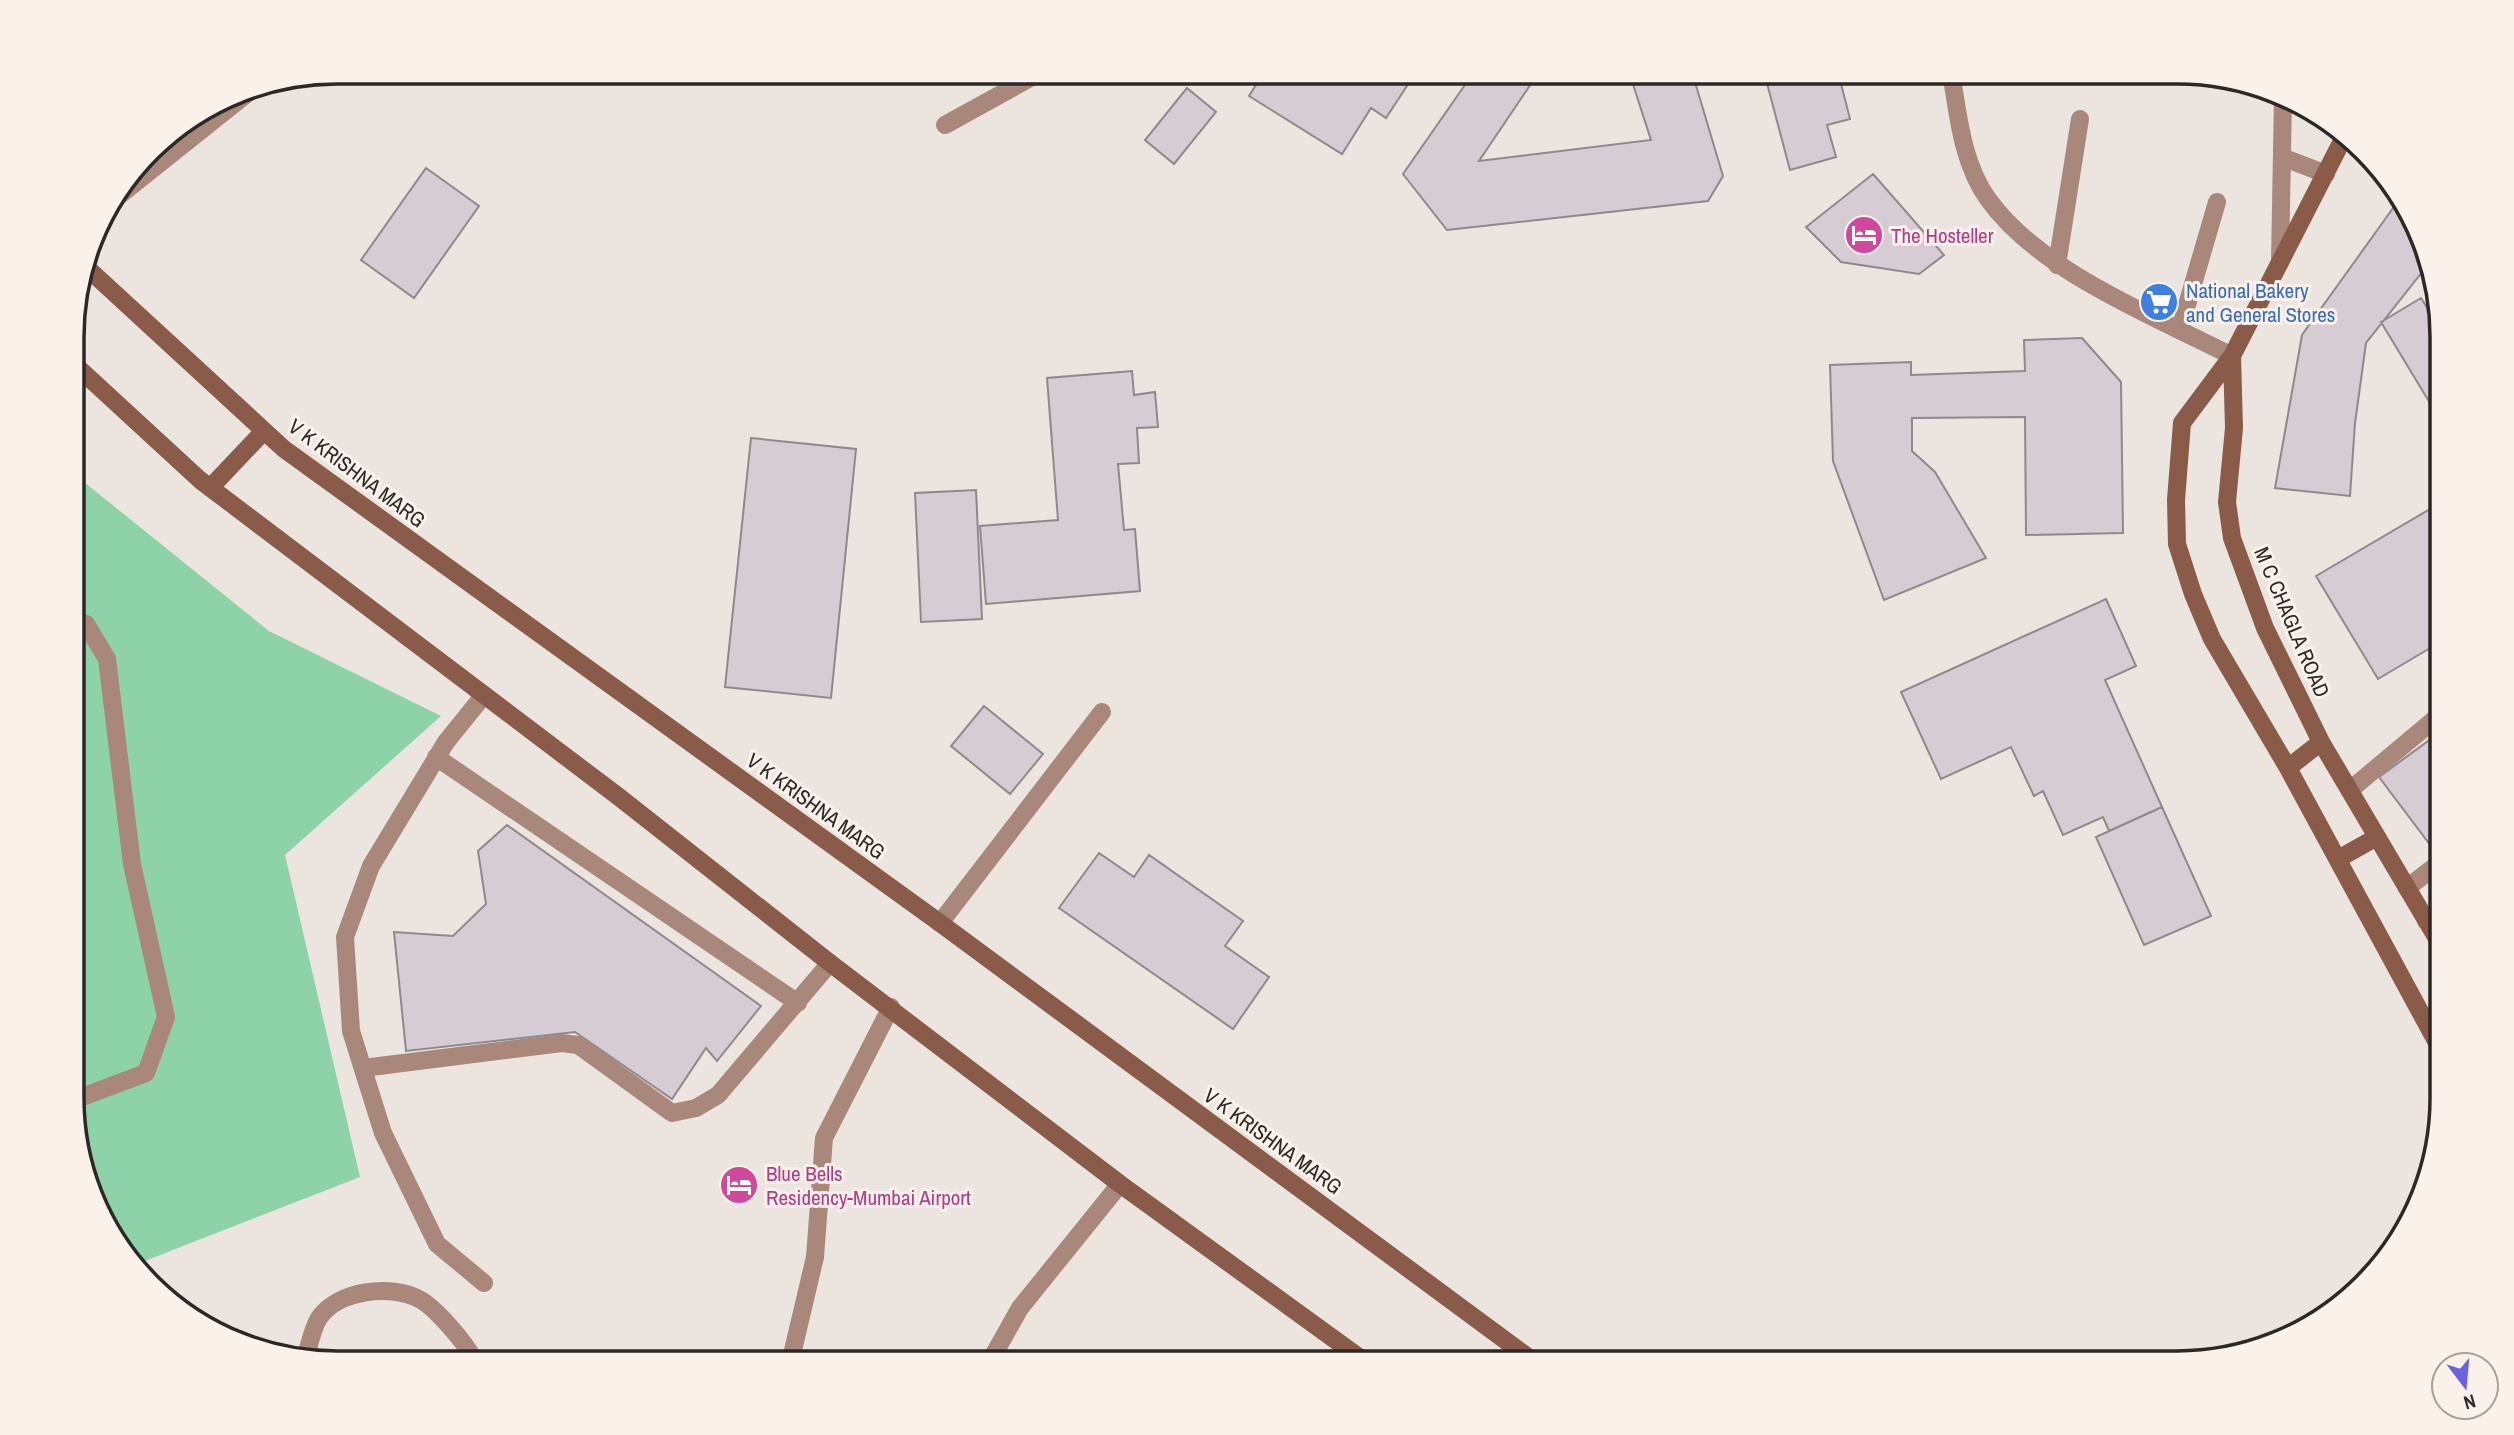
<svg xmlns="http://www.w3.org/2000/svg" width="2514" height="1435" font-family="'Archivo Narrow',sans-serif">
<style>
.green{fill:#8dd2a8}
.building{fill:#d5cdd3;stroke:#8f888d;stroke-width:2}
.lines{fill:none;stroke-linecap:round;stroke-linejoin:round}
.lane{stroke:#a9887b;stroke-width:18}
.street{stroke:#a9887b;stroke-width:18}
.secondary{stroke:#8a5b48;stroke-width:18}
.labels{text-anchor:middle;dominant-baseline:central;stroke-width:6;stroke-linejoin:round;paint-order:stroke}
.hotel-label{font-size:21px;fill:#b23c85;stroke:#faf1eb;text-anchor:start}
.shop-label{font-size:21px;fill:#366cbe;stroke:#faf1eb;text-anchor:start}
.street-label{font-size:21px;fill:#2c2826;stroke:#faf1eb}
.rim{fill:none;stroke:#2c2826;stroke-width:3.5}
</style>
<rect width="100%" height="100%" fill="#ece4de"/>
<path class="green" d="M 74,474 L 269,631 L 441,716 L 285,855 L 360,1177 L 137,1264 L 116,1245 L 74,1132 Z"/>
<path class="building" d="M 1264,72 L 1416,72 L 1386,118 L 1371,108 L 1342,154 L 1249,96 Z
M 1474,72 L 1539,72 L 1479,161 L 1651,140 L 1629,72 L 1692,72 L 1723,176 L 1708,201 L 1447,230 L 1403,174 Z
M 1764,72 L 1838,72 L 1850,119 L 1827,125 L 1836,157 L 1790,170 Z
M 1187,88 L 1216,112 L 1174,164 L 1145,140 Z
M 426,168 L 479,206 L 414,298 L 361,260 Z
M 1873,174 L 1944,255 L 1919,274 L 1841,262 L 1806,227 Z
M 2401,197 L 2430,262 L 2366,343 L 2355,423 L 2350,496 L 2275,488 L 2302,335 Z
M 2421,298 L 2442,332 L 2442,423 L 2381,322 Z
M 2082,338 L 2121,382 L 2123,533 L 2026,535 L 2025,417 L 1912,418 L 1912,451 L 1935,472 L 1986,558 L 1884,600 L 1833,461 L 1830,365 L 1911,362 L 1911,375 L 2025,371 L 2024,340 Z
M 1132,371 L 1134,395 L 1155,392 L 1158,427 L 1137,428 L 1139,463 L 1118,464 L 1124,530 L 1135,529 L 1140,591 L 986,604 L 980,526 L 1058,520 L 1047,378 Z
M 751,438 L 856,449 L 831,698 L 725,687 Z
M 976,490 L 982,619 L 921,622 L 915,493 Z
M 2442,502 L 2442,641 L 2378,679 L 2316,576 Z
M 2106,599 L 2136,666 L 2105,680 L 2162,807 L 2109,831 L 2103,817 L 2063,835 L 2043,791 L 2034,796 L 2011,747 L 1941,779 L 1901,692 Z
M 984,706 L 1043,754 L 1010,794 L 951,746 Z
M 2439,733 L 2442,737 L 2440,858 L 2379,777 Z
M 2162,807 L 2211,916 L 2144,945 L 2096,837 Z
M 507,825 L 761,1006 L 717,1061 L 706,1048 L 672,1099 L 575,1032 L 406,1051 L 394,932 L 453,936 L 486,904 L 478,851 Z
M 1099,853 L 1134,877 L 1149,855 L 1243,921 L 1225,946 L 1269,977 L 1233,1029 L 1059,908 Z"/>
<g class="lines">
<path class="lane" d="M 2282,157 L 2326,174
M 2280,262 L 2283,97
M 2057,265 L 2080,119
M 2180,329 L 2217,202
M 74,620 L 86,624 L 107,659 L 132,864 L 166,1017 L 146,1073 L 74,1100
M 484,695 L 446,742 L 371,866 L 345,937 L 351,1031 L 383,1133 L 437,1244 L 484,1283
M 436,757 L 798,1003
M 940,923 L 1102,712
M 363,1068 L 562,1043 L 578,1045 L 672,1113 L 696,1108 L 718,1095 L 830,963
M 815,1257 L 824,1138 L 891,1007"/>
<path class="street" d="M 1951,72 C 1958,114 1962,163 1988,199 C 2039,271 2154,316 2232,356
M 945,125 L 1041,72
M 115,199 L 254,88
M 2350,790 L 2442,713
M 2407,888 L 2442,861
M 2426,921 L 2442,907
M 305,1359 C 309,1347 312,1329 319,1318 C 338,1290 391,1284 419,1299 C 435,1307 469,1346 475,1363
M 790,1363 L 815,1257
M 989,1363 L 1020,1308 L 1120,1184"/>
<path class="secondary" d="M 2343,139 L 2232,356 L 2234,428 L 2227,502 L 2232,538 L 2265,628 L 2321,742 L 2442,947
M 85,266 L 284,449 L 940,923 L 1536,1363
M 2232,356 L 2182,423 L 2176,500 L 2177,544 L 2193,594 L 2212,639 L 2288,768 L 2442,1052
M 74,364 L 200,480 L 619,797 L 830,963 L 1120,1184 L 1367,1363
M 210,488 L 264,431
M 2288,768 L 2321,742
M 2338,859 L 2377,837"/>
</g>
<defs>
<symbol id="hotel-disc" viewBox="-11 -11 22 22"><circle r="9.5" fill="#d1479c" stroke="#faf1eb"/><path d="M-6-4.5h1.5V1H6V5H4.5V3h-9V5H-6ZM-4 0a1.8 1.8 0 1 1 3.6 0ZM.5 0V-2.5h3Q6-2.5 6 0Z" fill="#fff"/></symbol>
<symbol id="supermarket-disc" viewBox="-11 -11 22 22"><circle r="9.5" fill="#3f7fe0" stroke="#faf1eb"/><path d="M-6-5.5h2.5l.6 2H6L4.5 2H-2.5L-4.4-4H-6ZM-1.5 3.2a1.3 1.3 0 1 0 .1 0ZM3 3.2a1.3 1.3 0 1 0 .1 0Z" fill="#fff"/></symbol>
</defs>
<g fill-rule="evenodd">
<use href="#hotel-disc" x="1842" y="213" width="44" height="44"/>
<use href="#supermarket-disc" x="2137" y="280" width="44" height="44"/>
<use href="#hotel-disc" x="717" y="1163" width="44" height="44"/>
</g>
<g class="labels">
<g class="hotel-label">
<text x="1891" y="235">The Hosteller</text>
<text x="766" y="1173">Blue Bells<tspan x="766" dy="24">Residency-Mumbai Airport</tspan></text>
</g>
<g class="shop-label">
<text x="2186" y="290">National Bakery<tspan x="2186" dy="24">and General Stores</tspan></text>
</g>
<g class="street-label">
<text transform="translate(357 473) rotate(37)">V K KRISHNA MARG</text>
<text transform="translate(2292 622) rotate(67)">M C CHAGLA ROAD</text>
<text transform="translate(816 806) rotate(36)">V K KRISHNA MARG</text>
<text transform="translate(1273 1141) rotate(36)">V K KRISHNA MARG</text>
</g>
</g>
<path d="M0 0H2514V1435H0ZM337 84H2177A253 253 0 0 1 2430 337V1098A253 253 0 0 1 2177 1351H337A253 253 0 0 1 84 1098V337A253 253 0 0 1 337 84Z" fill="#faf1eb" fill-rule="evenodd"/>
<path class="rim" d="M337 84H2177A253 253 0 0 1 2430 337V1098A253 253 0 0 1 2177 1351H337A253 253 0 0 1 84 1098V337A253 253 0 0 1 337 84Z"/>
<g transform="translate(2465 1386) rotate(164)"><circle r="33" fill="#faf1eb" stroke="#a8a19c" stroke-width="2"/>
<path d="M0-5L12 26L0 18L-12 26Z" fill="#6964de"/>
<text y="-10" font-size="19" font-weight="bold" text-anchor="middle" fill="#2c2826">N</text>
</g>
</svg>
